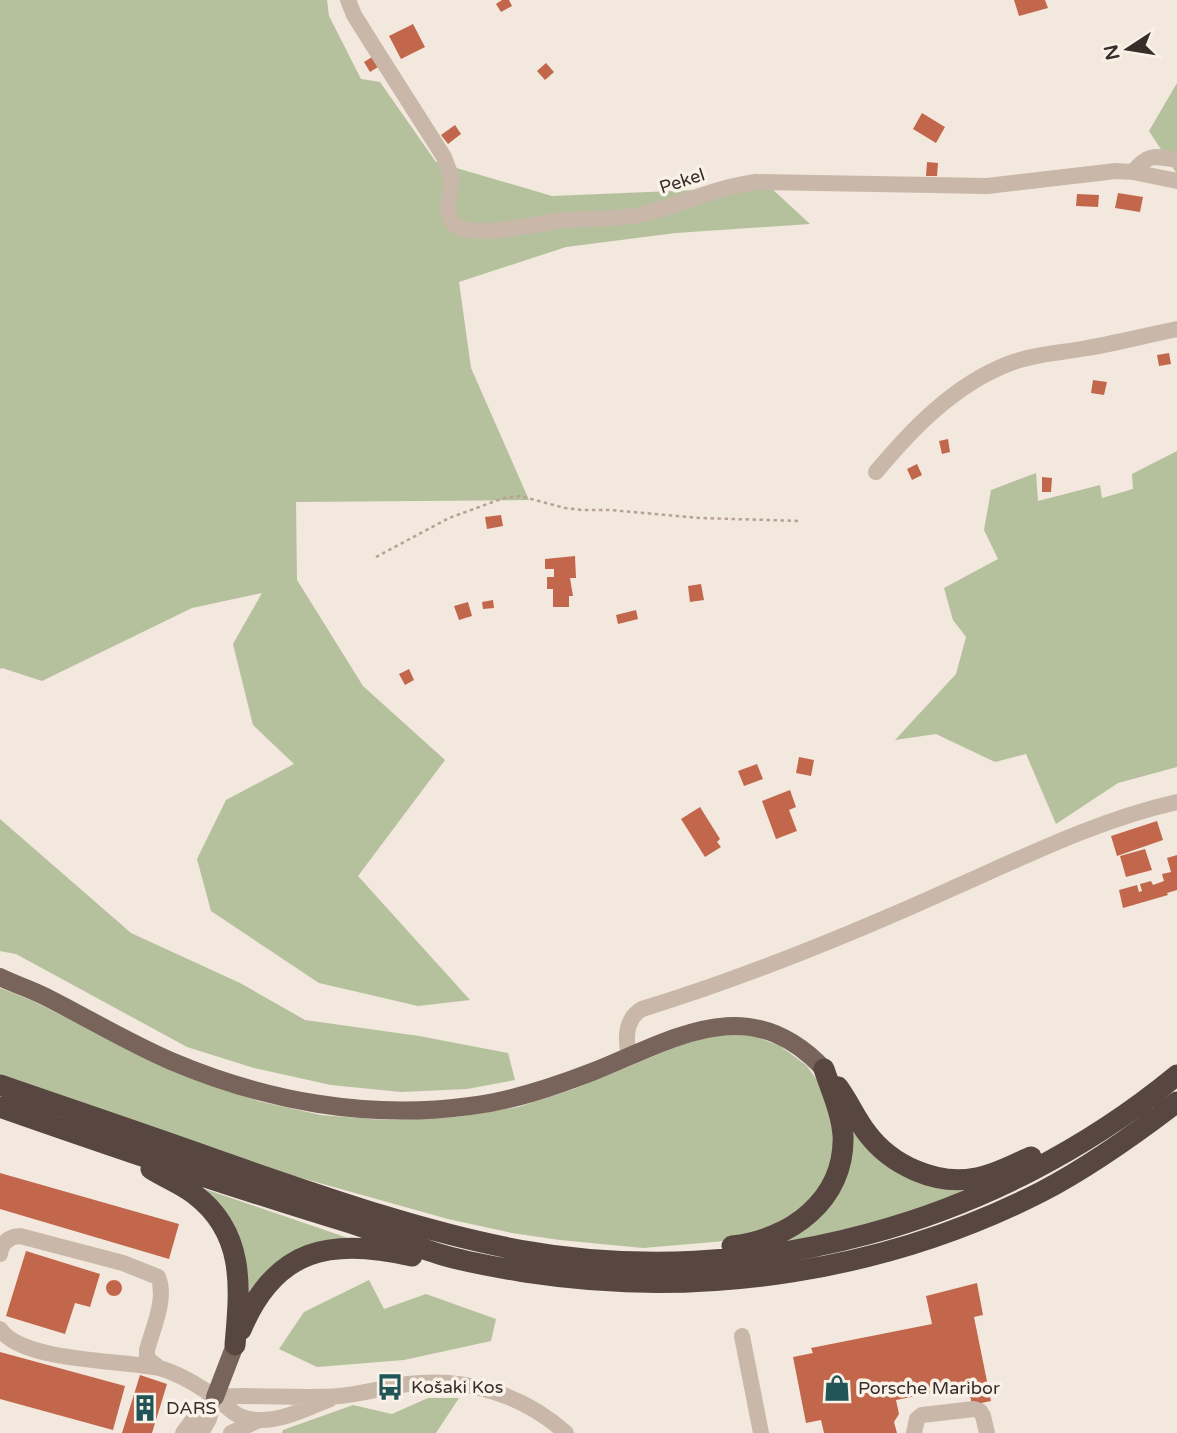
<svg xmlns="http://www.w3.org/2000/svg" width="1177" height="1433" font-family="'Varela Round',sans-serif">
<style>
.green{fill:#b5c09d}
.building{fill:#c2674b}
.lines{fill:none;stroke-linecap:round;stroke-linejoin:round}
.path{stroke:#b5a293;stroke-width:2.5;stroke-dasharray:3.5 3.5;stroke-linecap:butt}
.minor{stroke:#c9b8a9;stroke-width:16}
.major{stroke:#78645a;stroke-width:18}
.highway{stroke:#574740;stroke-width:21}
.labels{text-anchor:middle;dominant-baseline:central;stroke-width:7;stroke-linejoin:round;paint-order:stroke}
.street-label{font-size:18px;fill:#372d29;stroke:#f9f2e9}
.poi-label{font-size:18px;fill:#372d29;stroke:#f9f2e9;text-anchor:start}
</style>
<rect width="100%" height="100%" fill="#f2e8dd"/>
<path class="green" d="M 0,0 L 327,0 L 329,16 L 361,79 L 380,82 L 436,162 L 552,196 L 770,187 L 810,224 L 676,233 L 566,247 L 459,282 L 471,368 L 529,500 L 296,502 L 297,580 L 363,686 L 445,760 L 358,876 L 470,1000 L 418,1006 L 319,983 L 211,911 L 197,859 L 226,800 L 294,764 L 253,725 L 233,644 L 262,593 L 192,608 L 42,681 L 2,668 L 0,669 Z
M 1177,83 L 1177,174 L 1149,131 Z
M 1177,451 L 1177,767 L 1118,783 L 1056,824 L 1026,754 L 995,762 L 936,734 L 895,740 L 956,674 L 966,637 L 953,620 L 944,588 L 998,559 L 984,530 L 991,490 L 1036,473 L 1038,501 L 1100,485 L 1102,498 L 1133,489 L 1132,474 Z
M 0,819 L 131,933 L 240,983 L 305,1020 L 419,1036 L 508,1053 L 515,1080 L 467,1089 L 401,1092 L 331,1085 L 254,1068 L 187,1047 L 16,954 L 0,951 Z
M 0,988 L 31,1000 L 146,1058 L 193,1078 L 258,1101 L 321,1115 L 384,1120 L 457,1117 L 518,1107 L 574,1089 L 698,1038 L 728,1034 L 754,1036 L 780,1046 L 806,1065 L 823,1088 L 833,1121 L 832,1163 L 811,1205 L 748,1239 L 643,1248 L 560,1240 L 512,1233 L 448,1219 L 255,1165 L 0,1076 Z
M 842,1108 L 871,1145 L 974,1188 L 877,1222 L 780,1244 L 818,1215 Z
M 196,1186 L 354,1240 L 337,1244 L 248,1304 Z
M 369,1280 L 384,1309 L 426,1294 L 496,1319 L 491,1341 L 404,1360 L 317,1367 L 279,1349 L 304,1312 Z
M 428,1398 L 459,1398 L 436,1433 L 282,1433 L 283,1430 L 353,1405 L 392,1414 Z"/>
<path class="building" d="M 502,0 L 509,0 L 512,6 L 501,12 L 496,4 Z
M 1014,0 L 1045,0 L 1048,8 L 1019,16 Z
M 413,24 L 425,47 L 401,59 L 389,36 Z
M 372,57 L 378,67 L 370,72 L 364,62 Z
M 546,63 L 554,72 L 545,80 L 537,71 Z
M 922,113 L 945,127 L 936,143 L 913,129 Z
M 455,125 L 461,134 L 448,144 L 441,135 Z
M 927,162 L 938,163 L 937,176 L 926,176 Z
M 1118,193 L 1143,197 L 1140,212 L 1115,208 Z
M 1077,194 L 1099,195 L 1098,207 L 1076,206 Z
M 1169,353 L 1171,364 L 1159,366 L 1157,355 Z
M 1093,380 L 1107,382 L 1104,395 L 1091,393 Z
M 948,439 L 950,452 L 942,454 L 939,441 Z
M 917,464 L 922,475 L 912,480 L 907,469 Z
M 1042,477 L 1052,478 L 1051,492 L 1042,492 Z
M 501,515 L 503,526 L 487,529 L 485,517 Z
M 575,556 L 576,578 L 570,578 L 573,596 L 569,596 L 569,607 L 553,607 L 553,589 L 547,589 L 547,577 L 554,577 L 554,569 L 545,569 L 545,559 Z
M 701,584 L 704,600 L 690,602 L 688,586 Z
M 493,600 L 494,608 L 483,609 L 482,602 Z
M 468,602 L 472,616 L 459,620 L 454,606 Z
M 636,610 L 638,619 L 618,624 L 616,615 Z
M 409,669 L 414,680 L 405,685 L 399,674 Z
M 799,757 L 814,760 L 811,776 L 796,773 Z
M 757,764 L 763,779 L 744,786 L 738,771 Z
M 790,790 L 796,807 L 789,810 L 797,831 L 776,839 L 762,801 Z
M 700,807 L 720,839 L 717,842 L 721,847 L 705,857 L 681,819 Z
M 1157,821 L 1163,840 L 1117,856 L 1111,836 Z
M 1145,849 L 1152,870 L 1126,877 L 1120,856 Z
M 1177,855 L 1177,890 L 1167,893 L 1168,895 L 1123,908 L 1119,890 L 1137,885 L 1139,892 L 1142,891 L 1140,884 L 1151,881 L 1153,885 L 1164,881 L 1162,874 L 1171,872 L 1167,858 Z
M 0,1173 L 179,1224 L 169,1259 L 0,1209 Z
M 26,1251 L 100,1274 L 90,1307 L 75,1303 L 65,1334 L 6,1316 Z
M106 1288a8 8 0 1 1 16 0a8 8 0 1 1-16 0Z
M 977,1283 L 983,1315 L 974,1317 L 991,1401 L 972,1405 L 968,1386 L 896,1400 L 899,1414 L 894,1422 L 897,1433 L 824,1433 L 821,1420 L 806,1423 L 793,1357 L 813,1353 L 811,1348 L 932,1324 L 926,1296 Z
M 0,1352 L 125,1386 L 113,1430 L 0,1399 Z
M 140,1375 L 167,1384 L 152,1433 L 122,1433 Z"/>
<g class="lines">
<path class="path" d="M 376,557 L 449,518 L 504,498 L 520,496 L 565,508 L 582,510 L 610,510 L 700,518 L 801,521"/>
<path class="minor" d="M 348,0 L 354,15 L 374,47 L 444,157 C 446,164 450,171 451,177 C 452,191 443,213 454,224 C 472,241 541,222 564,220 C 589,218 613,220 639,215 C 679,206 715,187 756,182 L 987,186 L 1116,171 L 1133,172 L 1177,181
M 1133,172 C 1148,153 1155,156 1177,160
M 876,472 C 912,429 954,385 1008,364 C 1033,354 1061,353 1087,348 C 1117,343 1147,335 1177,329
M 629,1056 C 625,1038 625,1019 642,1009 C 747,977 849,935 949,890 C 1024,857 1097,820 1177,802
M 0,1254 C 1,1243 10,1236 20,1236 L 123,1263 L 158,1277 C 167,1298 153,1328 147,1350 L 147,1358 L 159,1368
M 0,1329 C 22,1362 121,1360 159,1368 C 178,1373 196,1384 212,1395 C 229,1406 233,1419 258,1420 C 282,1421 308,1408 330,1399
M 742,1336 L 761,1433
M 183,1433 L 201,1409 L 215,1397 C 256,1394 298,1399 339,1396 C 362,1394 385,1387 408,1384 C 466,1377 522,1394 566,1433
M 201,1433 L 209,1419 L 215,1397
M 231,1433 L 259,1420
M 914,1433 L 917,1419 L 922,1415 L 974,1409 L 980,1411 L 983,1416 L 987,1433"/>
<path class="major" d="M 0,977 C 14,984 30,989 44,996 C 86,1017 127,1042 171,1061 C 265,1101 368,1120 470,1106 C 512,1101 553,1087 592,1072 C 675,1039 749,989 824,1069
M 215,1397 L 235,1345"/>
<path class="highway" d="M 0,1085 C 75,1111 150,1136 225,1163 C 321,1196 419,1231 519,1250 C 752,1292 996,1224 1177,1075
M 838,1087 C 849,1102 856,1119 867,1133 C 891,1165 936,1186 976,1178 C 995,1175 1014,1164 1031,1157
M 0,1107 C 114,1147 229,1186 344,1221 C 376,1231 407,1244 439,1254 C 468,1263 501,1268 531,1273 C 703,1299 886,1271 1041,1192 C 1089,1167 1134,1135 1177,1102
M 151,1169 C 165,1178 181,1184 194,1194 C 246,1233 240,1288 235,1345
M 732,1246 C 790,1240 845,1200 843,1136 C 842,1114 831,1090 824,1069
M 241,1330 C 275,1248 331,1237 412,1256"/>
</g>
<defs>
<symbol id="bus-bare" viewBox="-9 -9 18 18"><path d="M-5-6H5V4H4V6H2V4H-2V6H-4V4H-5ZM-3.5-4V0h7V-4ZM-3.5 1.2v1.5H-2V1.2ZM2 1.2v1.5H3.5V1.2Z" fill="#205457" stroke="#f9f2e9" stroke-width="2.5" paint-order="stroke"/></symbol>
<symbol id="shop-bare" viewBox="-9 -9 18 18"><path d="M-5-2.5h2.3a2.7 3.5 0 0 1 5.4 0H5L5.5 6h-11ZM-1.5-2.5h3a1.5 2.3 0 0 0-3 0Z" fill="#205457" stroke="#f9f2e9" stroke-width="2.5" paint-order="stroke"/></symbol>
<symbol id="building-bare" viewBox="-9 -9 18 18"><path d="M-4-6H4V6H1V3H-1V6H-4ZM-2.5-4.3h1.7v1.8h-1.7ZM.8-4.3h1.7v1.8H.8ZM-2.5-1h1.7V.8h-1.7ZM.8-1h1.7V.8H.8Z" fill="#205457" stroke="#f9f2e9" stroke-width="2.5" paint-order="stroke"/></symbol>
</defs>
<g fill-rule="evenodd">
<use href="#bus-bare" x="371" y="1368" width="38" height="38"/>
<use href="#shop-bare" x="818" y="1369" width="38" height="38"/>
<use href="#building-bare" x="126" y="1389" width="38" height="38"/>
</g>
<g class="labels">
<g class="street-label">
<text transform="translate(682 181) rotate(-18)">Pekel</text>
</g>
<g class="poi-label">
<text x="411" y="1387">Košaki Kos</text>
<text x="858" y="1388">Porsche Maribor</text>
<text x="166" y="1408">DARS</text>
</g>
</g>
<g transform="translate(1128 49) rotate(258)" stroke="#f9f2e9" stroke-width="5" paint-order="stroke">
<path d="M0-5L12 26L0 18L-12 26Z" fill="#372d29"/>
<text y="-10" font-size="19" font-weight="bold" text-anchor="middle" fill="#372d29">N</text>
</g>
</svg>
